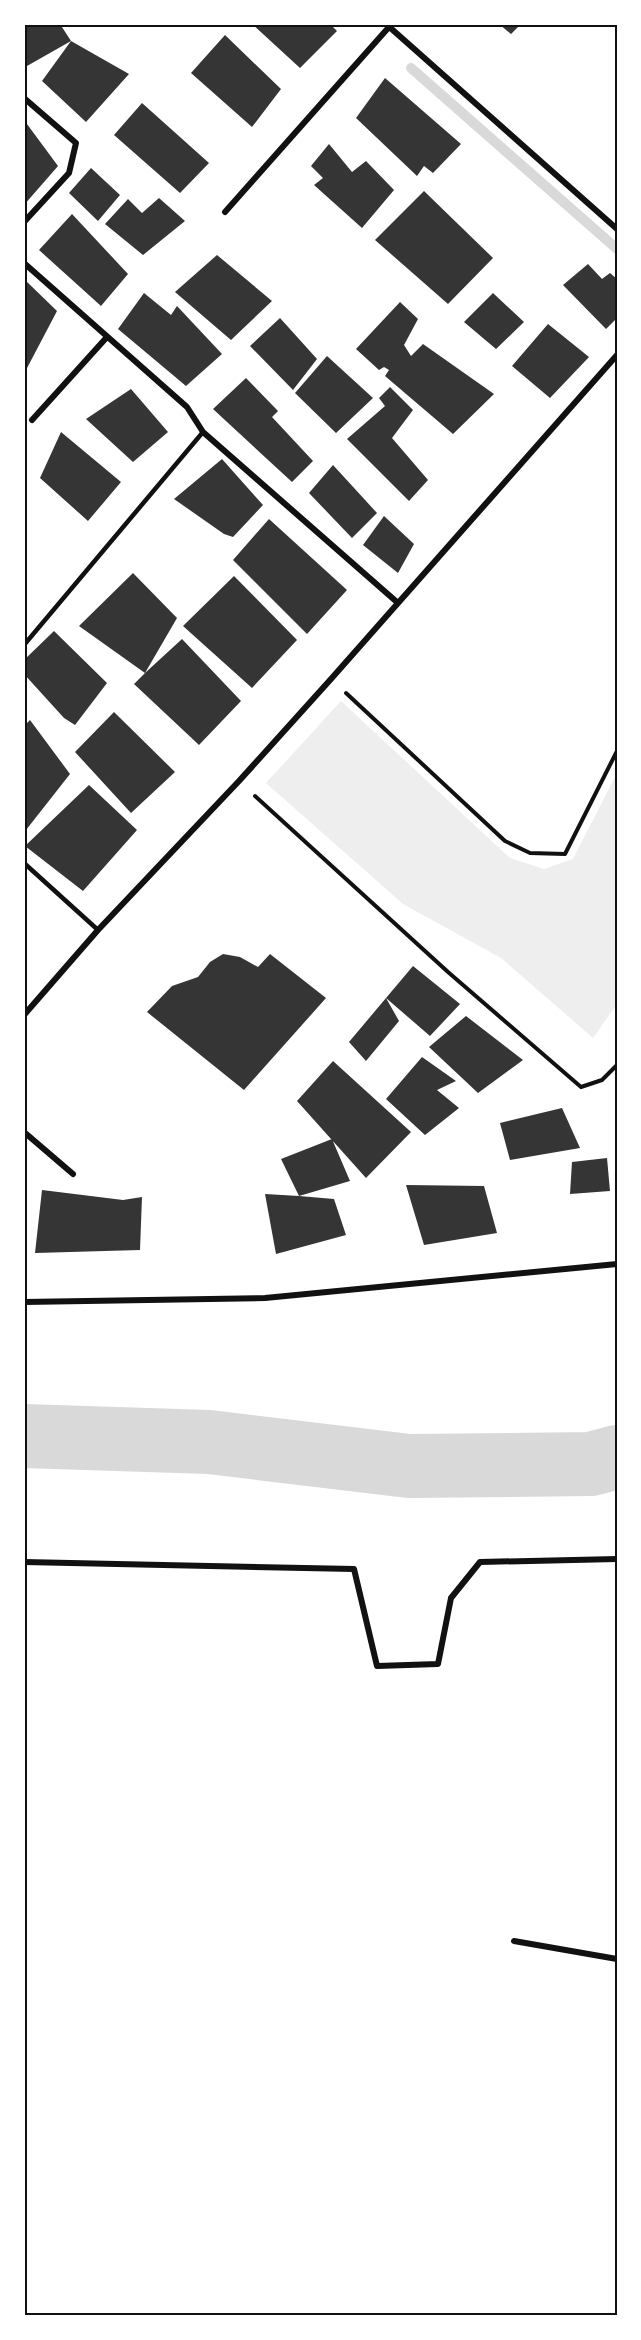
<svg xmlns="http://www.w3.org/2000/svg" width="641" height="2340" font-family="Montserrat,sans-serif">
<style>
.green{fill:#eee}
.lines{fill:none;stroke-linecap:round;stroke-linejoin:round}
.stream{stroke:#d9d9d9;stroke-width:10}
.river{stroke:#d9d9d9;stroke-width:64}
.building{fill:#353535}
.path{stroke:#111;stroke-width:4}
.service{stroke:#111;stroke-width:4.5}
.minor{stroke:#111;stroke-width:6}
.neatline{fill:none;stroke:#111;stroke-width:2}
</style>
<rect width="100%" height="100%" fill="#fff"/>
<path class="green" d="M 341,701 L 510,858 L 544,869 L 573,859 L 617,773 L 617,1004 L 593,1038 L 501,958 L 403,904 L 266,783 Z"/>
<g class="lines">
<path class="stream" d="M 411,68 L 617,249"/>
<path class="river" d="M 24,1436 L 209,1442 L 409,1466 L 591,1464 L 617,1457"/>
</g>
<path class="building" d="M 24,24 L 60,24 L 71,41 L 27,66 L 24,64 Z
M 252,24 L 330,24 L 337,31 L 300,68 Z
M 499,24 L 521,24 L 511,34 Z
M 225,35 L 281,89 L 252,127 L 191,73 Z
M 71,41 L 129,74 L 86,122 L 42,81 Z
M 385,78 L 461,144 L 433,173 L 424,166 L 417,176 L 356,118 Z
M 142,103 L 209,163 L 180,193 L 114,135 Z
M 24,120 L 58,166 L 24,205 Z
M 329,144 L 352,172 L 366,161 L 394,190 L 362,228 L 314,185 L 323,178 L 311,166 Z
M 91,168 L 120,195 L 98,221 L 69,193 Z
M 424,191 L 493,258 L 448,304 L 375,240 Z
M 159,198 L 185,221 L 143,255 L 105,224 L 128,199 L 142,213 Z
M 72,214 L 128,274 L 101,306 L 39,250 Z
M 217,255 L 272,301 L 231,340 L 175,292 Z
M 588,264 L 602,279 L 610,273 L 617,279 L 617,318 L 606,329 L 563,285 Z
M 24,279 L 57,311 L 26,370 L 24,367 Z
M 144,293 L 171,315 L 177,306 L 222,354 L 186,386 L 118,329 Z
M 493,293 L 524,322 L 496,349 L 464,322 Z
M 400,302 L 418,319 L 404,345 L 411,356 L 423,344 L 494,394 L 453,434 L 385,376 L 389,370 L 384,367 L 379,370 L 356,349 Z
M 280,318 L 317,359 L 293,390 L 250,346 Z
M 548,324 L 589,357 L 550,398 L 512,366 Z
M 327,356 L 373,398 L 336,433 L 295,393 Z
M 246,378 L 278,411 L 272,417 L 313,461 L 292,482 L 213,409 Z
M 390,387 L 413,410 L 392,438 L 428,480 L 409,501 L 347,439 L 385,406 L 379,398 Z
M 131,389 L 168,432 L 133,462 L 86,419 Z
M 61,432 L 121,482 L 88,521 L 40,478 Z
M 222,459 L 263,505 L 233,537 L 224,534 L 174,499 Z
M 333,465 L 377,513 L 352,538 L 309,493 Z
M 384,516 L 414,544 L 398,573 L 363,545 Z
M 269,519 L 347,590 L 307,634 L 233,560 Z
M 133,573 L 177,618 L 145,673 L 182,639 L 241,701 L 199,745 L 134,684 L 145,673 L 79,626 Z
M 234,576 L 297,640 L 252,688 L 183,626 Z
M 54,631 L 107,683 L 75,725 L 64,718 L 24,674 L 24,660 Z
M 114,712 L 175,772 L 131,813 L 75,752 Z
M 30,720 L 70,774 L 26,830 L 24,828 L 24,726 Z
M 89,785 L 137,830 L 83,891 L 25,846 Z
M 223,954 L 240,957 L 258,967 L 270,954 L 326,998 L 244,1090 L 147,1012 L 172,986 L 198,977 L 210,962 Z
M 413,966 L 460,1004 L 430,1036 L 386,998 Z
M 386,998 L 399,1021 L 366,1061 L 349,1042 Z
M 466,1016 L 523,1060 L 478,1093 L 429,1047 Z
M 422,1057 L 456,1081 L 437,1090 L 459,1108 L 425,1135 L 386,1099 Z
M 333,1061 L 411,1132 L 366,1178 L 297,1101 Z
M 562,1108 L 580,1148 L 510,1160 L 500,1123 Z
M 332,1139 L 350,1181 L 299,1196 L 334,1199 L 346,1235 L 276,1254 L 265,1194 L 299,1196 L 281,1159 Z
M 607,1158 L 610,1191 L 570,1194 L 572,1162 Z
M 406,1185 L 484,1186 L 497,1233 L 424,1245 Z
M 42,1190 L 123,1200 L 142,1197 L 140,1250 L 35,1253 Z"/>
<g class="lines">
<path class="path" d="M 346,693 L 505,841 L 530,853 L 565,854 L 617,751
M 255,796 L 448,972 L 581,1087 L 602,1080 L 617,1065"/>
<path class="service" d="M 24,645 L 203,432
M 24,863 L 98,930"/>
<path class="minor" d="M 386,24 L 617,229
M 24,98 L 76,143 L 69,173 L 24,222
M 225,212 L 389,27
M 24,263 L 187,407 L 203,432 L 398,603
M 32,420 L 107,337
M 24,1015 L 98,930 L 239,781 L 331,679 L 617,355
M 24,1132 L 73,1174
M 24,1302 L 265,1298 L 617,1264
M 24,1562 L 354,1569 L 377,1666 L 438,1664 L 451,1598 L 480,1562 L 617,1559
M 514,1941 L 617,1959"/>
</g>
<rect width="641" height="2340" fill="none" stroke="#ffffff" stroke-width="51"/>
<rect x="26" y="26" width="590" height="2288" class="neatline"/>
</svg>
